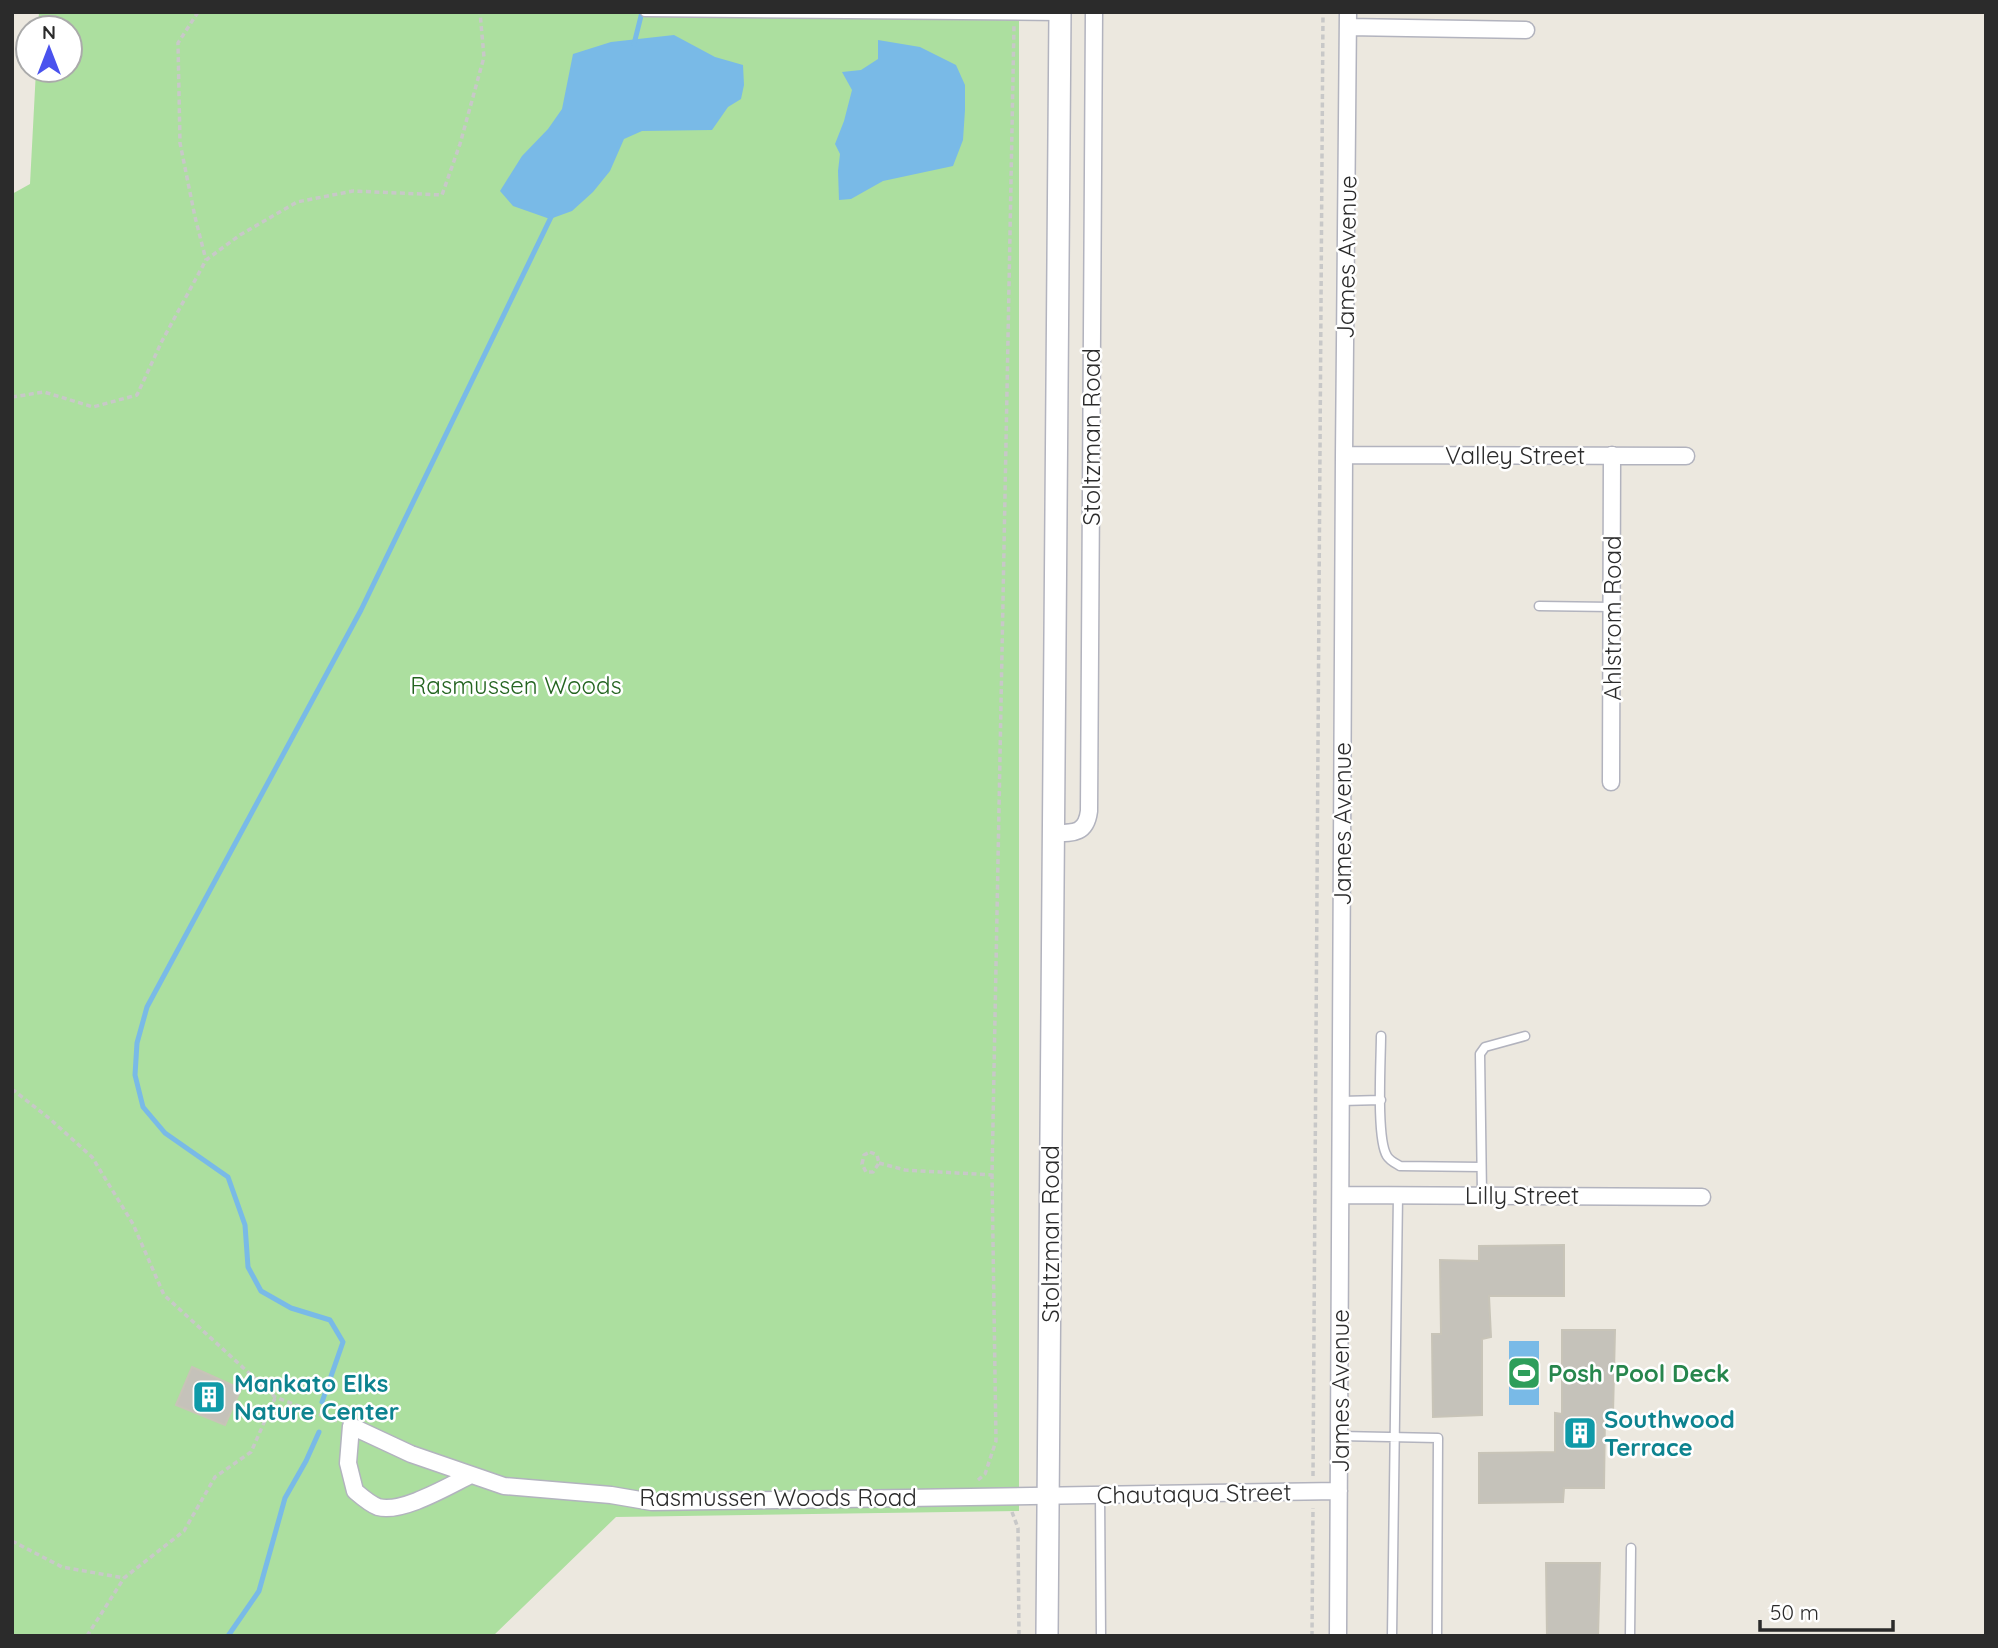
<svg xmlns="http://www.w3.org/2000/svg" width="1998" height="1648" font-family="Quicksand,sans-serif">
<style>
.green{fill:#acdf9f}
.water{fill:#79bae7}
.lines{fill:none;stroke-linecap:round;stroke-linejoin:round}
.stream{stroke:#79bae7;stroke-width:5}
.building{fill:#c5c2ba;stroke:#c8c4b8;stroke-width:2}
.service-casing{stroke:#b2b3be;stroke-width:11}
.minor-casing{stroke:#b2b3be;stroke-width:19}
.tertiary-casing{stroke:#b2b3be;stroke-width:24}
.path{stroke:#c8c8c8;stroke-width:3.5;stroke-dasharray:5 3.5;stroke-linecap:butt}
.service{stroke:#fff;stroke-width:8}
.minor{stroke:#fff;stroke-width:16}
.tertiary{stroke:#fff;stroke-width:21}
.labels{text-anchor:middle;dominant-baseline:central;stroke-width:5;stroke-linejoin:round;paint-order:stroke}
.street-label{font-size:24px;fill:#2b2b2b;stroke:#fff}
.park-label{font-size:24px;fill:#246420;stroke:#fff}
.leisure-label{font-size:24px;font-weight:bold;fill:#27864d;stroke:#fff;text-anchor:start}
.culture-label{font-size:24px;font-weight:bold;fill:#0d838f;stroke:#fff;text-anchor:start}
</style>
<rect width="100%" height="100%" fill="#ece8df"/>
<path class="green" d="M 39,12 L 1019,12 L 1019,1511 L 616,1517 L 493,1636 L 12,1636 L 12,194 L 30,184 L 36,70 L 70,70 L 70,28 L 38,28 Z"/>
<path class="water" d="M 674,35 L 715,57 L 743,65 L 744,85 L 741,99 L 728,107 L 712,130 L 642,131 L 624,139 L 610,171 L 593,192 L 572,211 L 550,219 L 513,206 L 500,191 L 522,156 L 548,129 L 562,109 L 573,54 L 611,42 Z
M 878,40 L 920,47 L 956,65 L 965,85 L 965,110 L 963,140 L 953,166 L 883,181 L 851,199 L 839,200 L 838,171 L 840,154 L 835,144 L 844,121 L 852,90 L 842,72 L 861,70 L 878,59 Z
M 1509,1341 L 1539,1341 L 1539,1405 L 1509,1405 Z"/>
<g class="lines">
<path class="stream" d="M 634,44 L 642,12
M 322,1402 L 343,1342 L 330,1320 L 291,1308 L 261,1291 L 248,1267 L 245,1225 L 228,1177 L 165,1133 L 143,1107 L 135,1075 L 137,1043 L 147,1007 L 361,610 L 553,213
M 228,1636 L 259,1591 L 285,1498 L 306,1461 L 319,1432"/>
</g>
<path class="building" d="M 1564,1245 L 1564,1296 L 1489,1296 L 1491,1337 L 1482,1339 L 1482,1415 L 1433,1417 L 1432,1334 L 1441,1334 L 1440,1260 L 1479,1261 L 1479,1246 Z
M 1562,1330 L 1615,1330 L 1613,1414 L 1605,1414 L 1604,1488 L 1564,1488 L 1563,1502 L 1479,1503 L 1479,1453 L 1555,1452 L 1555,1413 L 1562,1414 Z
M 192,1367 L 241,1389 L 225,1425 L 176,1405 Z
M 1546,1563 L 1600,1563 L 1598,1636 L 1547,1636 Z"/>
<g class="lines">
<defs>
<path id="service" d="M 645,12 L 1060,16
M 1539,606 L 1612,607
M 1381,1036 C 1381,1059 1376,1139 1387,1156 C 1390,1161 1395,1163 1400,1166 L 1481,1167
M 1341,1101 L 1381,1100
M 1482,1195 L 1480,1054 L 1485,1047 L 1525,1036
M 1340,1436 L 1438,1438 L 1437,1636
M 1100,1494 L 1101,1636
M 1392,1636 L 1398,1195
M 1630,1636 L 1631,1548"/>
<path id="minor" d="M 1348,27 L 1526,30
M 1344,455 L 1686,456
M 1611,782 L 1612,455
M 1052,833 C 1072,833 1086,835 1089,811 L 1094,12
M 1341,1195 L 1702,1197
M 471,1475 C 450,1485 402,1514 378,1507 C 370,1504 362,1497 355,1491 L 348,1463 L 351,1426 L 411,1454 L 504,1486 L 611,1495 L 652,1502 L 1339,1491
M 1338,1636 L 1344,455 L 1348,12"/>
<path id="tertiary" d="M 1047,1636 L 1060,12"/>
</defs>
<use href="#service" class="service-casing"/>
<use href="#minor" class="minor-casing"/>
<use href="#tertiary" class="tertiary-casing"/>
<path class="path" d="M 198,12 L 178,43 L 180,143 L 195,217 L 206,260
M 12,397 L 44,392 L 93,407 L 137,395 L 162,341 L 206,260 L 240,235 L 297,202 L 353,191 L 442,195 L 460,144 L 484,57 L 480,12
M 12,1089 L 50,1119 L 92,1157 L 133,1224 L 164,1295 L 275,1397 L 337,1421
M 870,1152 L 877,1155 L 879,1163 L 873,1172 L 866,1172 L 862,1164 L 864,1155 Z
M 879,1163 L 905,1170 L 992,1175 L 1014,25
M 1313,1476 L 1323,12
M 978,1480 L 985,1474 L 996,1441 L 992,1175
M 1012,1512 L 1018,1528 L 1019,1636
M 12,1541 L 62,1567 L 124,1578
M 87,1636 L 124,1578 L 184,1531 L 215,1477 L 251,1452 L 275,1398
M 1312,1636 L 1313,1508"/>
<use href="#service" class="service"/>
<use href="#minor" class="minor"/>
<use href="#tertiary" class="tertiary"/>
</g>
<defs>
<symbol id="stadium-square" viewBox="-11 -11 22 22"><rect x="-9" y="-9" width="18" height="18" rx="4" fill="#2e9e5b" stroke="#fff"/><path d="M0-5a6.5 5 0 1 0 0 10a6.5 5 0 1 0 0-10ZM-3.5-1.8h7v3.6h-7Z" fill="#fff"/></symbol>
<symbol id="building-square" viewBox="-11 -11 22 22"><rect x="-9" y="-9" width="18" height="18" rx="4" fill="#0f9aa8" stroke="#fff"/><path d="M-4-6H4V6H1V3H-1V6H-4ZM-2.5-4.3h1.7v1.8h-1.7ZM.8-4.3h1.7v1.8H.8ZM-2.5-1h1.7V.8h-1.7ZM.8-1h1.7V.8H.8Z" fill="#fff"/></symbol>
</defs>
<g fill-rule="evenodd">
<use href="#stadium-square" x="1505" y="1354" width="38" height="38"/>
<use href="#building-square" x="190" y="1378" width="38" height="38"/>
<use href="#building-square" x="1561" y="1414" width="38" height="38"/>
</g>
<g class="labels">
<g class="street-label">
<text transform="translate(1346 257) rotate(-89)">James Avenue</text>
<text transform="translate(1091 437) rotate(-90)">Stoltzman Road</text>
<text x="1515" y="455">Valley Street</text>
<text transform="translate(1612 618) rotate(-90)">Ahlstrom Road</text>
<text transform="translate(1342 824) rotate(-90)">James Avenue</text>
<text x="1522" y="1195">Lilly Street</text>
<text transform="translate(1050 1234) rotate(-90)">Stoltzman Road</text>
<text transform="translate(1340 1391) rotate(-90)">James Avenue</text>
<text transform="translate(1194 1493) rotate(-1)">Chautaqua Street</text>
<text x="778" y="1497">Rasmussen Woods Road</text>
</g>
<g class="park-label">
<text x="516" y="685">Rasmussen Woods</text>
</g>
<g class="leisure-label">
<text x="1548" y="1373">Posh 'Pool Deck</text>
</g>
<g class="culture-label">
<text x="234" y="1383">Mankato Elks<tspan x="234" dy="28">Nature Center</tspan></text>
<text x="1604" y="1419">Southwood<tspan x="1604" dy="28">Terrace</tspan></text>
</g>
</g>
<rect width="1998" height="1648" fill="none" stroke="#2b2b2b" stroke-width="28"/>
<g transform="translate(49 49)"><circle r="33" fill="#ffffff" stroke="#aaaaaa" stroke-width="2"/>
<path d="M0-5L12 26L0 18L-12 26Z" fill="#4a52ee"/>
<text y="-10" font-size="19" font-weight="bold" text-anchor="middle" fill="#2b2b2b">N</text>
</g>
<path d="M1760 1620v10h133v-10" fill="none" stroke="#2b2b2b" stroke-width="3.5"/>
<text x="1770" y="1620" font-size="21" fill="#2b2b2b" stroke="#ffffff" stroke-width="5" paint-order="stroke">50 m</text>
</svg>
